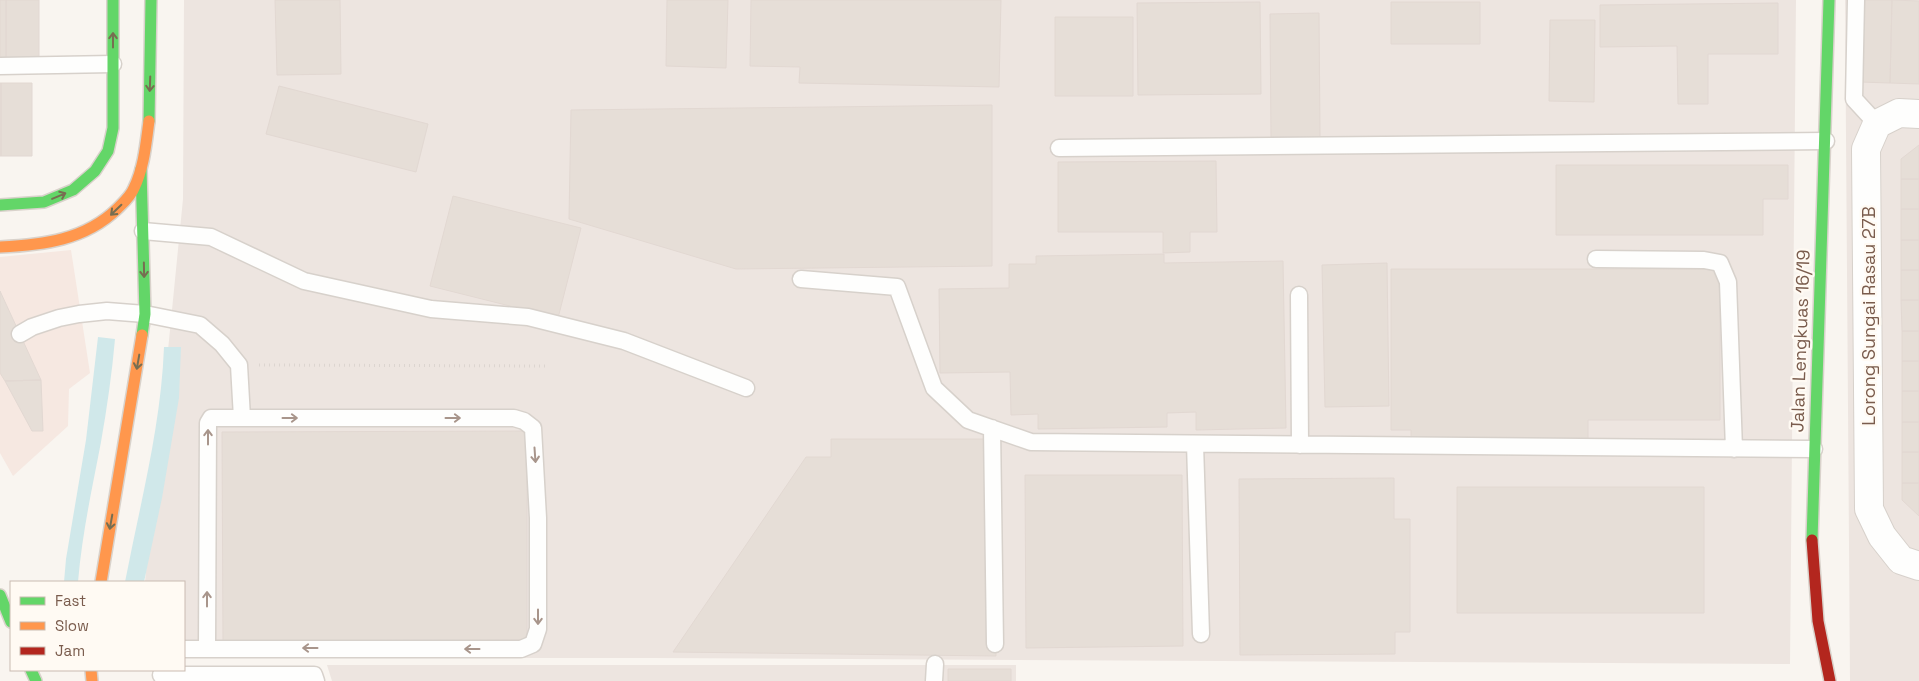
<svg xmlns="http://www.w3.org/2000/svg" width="1919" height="681" font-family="'Space Grotesk',sans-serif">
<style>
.commercial{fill:#f6e8e1}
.industrial{fill:#ede5e0}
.water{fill:#d0e8ea}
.building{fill:#e6ded7;stroke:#e2d8d2}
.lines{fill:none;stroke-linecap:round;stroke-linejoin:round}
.lane-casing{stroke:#d7d1cb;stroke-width:19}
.street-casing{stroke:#d7d1cb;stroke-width:30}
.fast-casing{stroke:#d9d2cb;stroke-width:14}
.slow-casing{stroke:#d9d2cb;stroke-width:14}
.jam-casing{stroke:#d9d2cb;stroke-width:14}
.path{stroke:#dcd5d0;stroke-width:3;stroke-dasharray:1 4;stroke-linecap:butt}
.lane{stroke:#fefefd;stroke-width:16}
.street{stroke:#fefefd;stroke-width:28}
.fast{stroke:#63d668;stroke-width:11}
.slow{stroke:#ff974d;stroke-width:11}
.jam{stroke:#b3261e;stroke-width:11}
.oneway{stroke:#776e51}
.oneway2{stroke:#a8958b}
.labels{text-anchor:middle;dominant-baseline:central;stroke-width:4.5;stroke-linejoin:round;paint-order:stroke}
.street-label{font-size:18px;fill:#7a5c4d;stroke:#fffaf3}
</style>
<rect width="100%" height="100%" fill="#f9f5f0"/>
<path class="commercial" d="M 71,250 L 90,373 L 69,389 L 68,426 L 13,476 L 0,453 L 0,257 Z"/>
<path class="industrial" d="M 184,0 L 1796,0 L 1790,664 L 651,658 L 184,658 L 184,582 L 145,582 L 183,199 Z
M 1845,0 L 1919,0 L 1919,681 L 1850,681 Z
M 327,665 L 1016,665 L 1016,681 L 332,681 Z"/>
<path class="water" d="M 98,337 L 115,339 C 112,373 107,408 101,442 C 92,489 82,534 78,582 L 64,582 L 66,559 L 86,440 Z
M 164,347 L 181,347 L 179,398 L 162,498 L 144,582 L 125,582 C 140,504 161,427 164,347 Z"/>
<path class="building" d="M 0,0 L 6,0 L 6,59 L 0,59 Z
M 6,0 L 39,0 L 39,59 L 6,59 Z
M 275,0 L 340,0 L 341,74 L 277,75 Z
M 667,0 L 728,0 L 726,68 L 666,66 Z
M 751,0 L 1001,0 L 999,87 L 799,83 L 800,67 L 750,66 Z
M 1862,0 L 1892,0 L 1890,83 L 1860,82 Z
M 1892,0 L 1919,1 L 1919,84 L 1890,83 Z
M 1260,2 L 1261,94 L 1138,95 L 1137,3 Z
M 1391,2 L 1480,2 L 1480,44 L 1391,44 Z
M 1778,3 L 1778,54 L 1708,54 L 1708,104 L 1678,104 L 1677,46 L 1600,47 L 1600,5 Z
M 1319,13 L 1320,137 L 1271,137 L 1270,14 Z
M 1055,17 L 1133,17 L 1133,96 L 1055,96 Z
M 1550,20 L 1595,20 L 1594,102 L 1549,101 Z
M 0,83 L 1,83 L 1,156 L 0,156 Z
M 1,83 L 32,83 L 32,156 L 1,156 Z
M 279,86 L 428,124 L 416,172 L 266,134 Z
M 992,105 L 992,266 L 736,269 L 569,219 L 571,110 Z
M 1919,145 L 1919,179 L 1901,179 L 1901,159 Z
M 1216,161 L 1217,232 L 1190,232 L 1190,252 L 1163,253 L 1163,232 L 1058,232 L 1058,162 Z
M 1556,165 L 1788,165 L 1788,199 L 1763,199 L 1763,235 L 1556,235 Z
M 1901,179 L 1919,179 L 1919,209 L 1901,209 Z
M 453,196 L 581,228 L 558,318 L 430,286 Z
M 1901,209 L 1919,209 L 1919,240 L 1901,240 Z
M 1901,240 L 1919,240 L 1919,270 L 1901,270 Z
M 1164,254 L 1164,263 L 1283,261 L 1286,428 L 1196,430 L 1196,412 L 1167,413 L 1167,427 L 1038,429 L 1038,414 L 1011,415 L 1010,372 L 940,373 L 939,289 L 1009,288 L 1009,264 L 1036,264 L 1036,256 Z
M 1387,263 L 1389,406 L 1325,407 L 1322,265 Z
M 1391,269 L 1720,269 L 1720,420 L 1588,420 L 1588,440 L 1411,440 L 1411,430 L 1391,430 Z
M 1901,270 L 1919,270 L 1919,300 L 1901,300 Z
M 0,291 L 41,380 L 5,381 L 0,373 Z
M 1901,300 L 1919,300 L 1919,331 L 1902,331 Z
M 1902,331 L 1919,331 L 1919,361 L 1902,361 Z
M 1902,361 L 1919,361 L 1919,391 L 1902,391 Z
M 41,380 L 43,431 L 32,431 L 5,381 Z
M 1902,391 L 1919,391 L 1919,422 L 1902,422 Z
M 1902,422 L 1919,422 L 1919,452 L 1902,452 Z
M 527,431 L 527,640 L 223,641 L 222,432 Z
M 831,439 L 995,439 L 996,656 L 673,652 L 806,457 L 831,457 Z
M 1902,452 L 1919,452 L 1919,483 L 1902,483 Z
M 1025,475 L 1182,475 L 1183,646 L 1026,648 Z
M 1394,478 L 1394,519 L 1410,519 L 1410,632 L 1395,632 L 1395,654 L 1240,655 L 1239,479 Z
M 1902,483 L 1919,483 L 1919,516 L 1902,500 Z
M 1457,487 L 1704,487 L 1704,613 L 1457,613 Z
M 948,669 L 1011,669 L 1011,681 L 948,681 Z"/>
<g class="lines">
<defs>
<path id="lane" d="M 1856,0 L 1854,99 L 1877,124
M 0,66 L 113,64
M 1059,148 L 1826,141
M 143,231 L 211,237 L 304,281 L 431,309 L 528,317 L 624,341 L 746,388
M 1596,259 L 1704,260 L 1720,263 L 1728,282 L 1734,449
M 801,279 L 897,287 L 934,388 L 968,420 L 1031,442 L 1814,449
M 1299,295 L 1300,445
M 20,334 L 32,327 L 59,318 L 79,314 L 107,311 L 145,314 L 200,325 L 222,344 L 239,365 L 242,418
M 992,428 L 995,644
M 1195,444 L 1201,634
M 184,649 L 521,649 L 533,644 L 538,629 L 538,518 L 533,428 L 524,421 L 514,418 L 211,418 L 208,423 L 207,648
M 161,675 L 314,675 L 316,681
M 934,681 L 935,664"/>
<path id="street" d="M 1919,114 L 1899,113 L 1877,124 L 1866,149 L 1869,509 L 1882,536 L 1901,560 L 1919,566"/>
<path id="fast" d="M 149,121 L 151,0
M 141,169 L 145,314 L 142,335
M 0,205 L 44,202 L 73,190 L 95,171 L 108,151 L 113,128 L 113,0
M 1812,540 C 1816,360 1825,180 1829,0
M 0,595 L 11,622
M 31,670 L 36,681"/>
<path id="slow" d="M 0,247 C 43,245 85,240 117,209 C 123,203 131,196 134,188 C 144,168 146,143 149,121
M 101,582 L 142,335
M 91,670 L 92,681"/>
<path id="jam" d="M 1812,540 L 1818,621 L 1830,681"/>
</defs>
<use href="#lane" class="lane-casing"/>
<use href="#street" class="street-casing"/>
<use href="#fast" class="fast-casing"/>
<use href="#slow" class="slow-casing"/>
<use href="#jam" class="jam-casing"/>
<path class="path" d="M 259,365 L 548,366"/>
<use href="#lane" class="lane"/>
<use href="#street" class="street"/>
<use href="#fast" class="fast"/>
<use href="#slow" class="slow"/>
<use href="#jam" class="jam"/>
</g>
<defs><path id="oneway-shaft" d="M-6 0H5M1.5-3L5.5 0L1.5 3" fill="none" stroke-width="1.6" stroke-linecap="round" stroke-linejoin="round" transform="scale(1.25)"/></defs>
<g class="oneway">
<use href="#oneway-shaft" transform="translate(113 40) rotate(-90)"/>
<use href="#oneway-shaft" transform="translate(150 84) rotate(92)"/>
<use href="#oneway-shaft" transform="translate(59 196) rotate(-23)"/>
<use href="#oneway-shaft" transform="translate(116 210) rotate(136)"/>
<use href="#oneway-shaft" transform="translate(144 270) rotate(89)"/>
<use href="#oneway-shaft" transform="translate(138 362) rotate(100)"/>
<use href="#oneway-shaft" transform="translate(111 522) rotate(100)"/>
</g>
<g class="oneway2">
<use href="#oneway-shaft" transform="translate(290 418)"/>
<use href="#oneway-shaft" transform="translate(453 418)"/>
<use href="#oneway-shaft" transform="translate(208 437) rotate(-90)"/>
<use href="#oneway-shaft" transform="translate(535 455) rotate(86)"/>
<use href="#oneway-shaft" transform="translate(207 599) rotate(-90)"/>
<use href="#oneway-shaft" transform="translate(538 617) rotate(90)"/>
<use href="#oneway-shaft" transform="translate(310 648) rotate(-180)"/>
<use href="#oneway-shaft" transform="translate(472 649) rotate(-180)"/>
</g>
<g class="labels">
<g class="street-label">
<text transform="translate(1868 316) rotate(-90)">Lorong Sungai Rasau 27B</text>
<text transform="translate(1800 341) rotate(-88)">Jalan Lengkuas 16/19</text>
</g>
</g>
<rect x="10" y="581" width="175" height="90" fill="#fffaf3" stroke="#cabbb1"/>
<rect x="20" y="597" width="25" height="8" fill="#63d668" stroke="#cabbb1"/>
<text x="55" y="606" font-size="15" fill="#7a5c4d">Fast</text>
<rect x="20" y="622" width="25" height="8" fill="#ff974d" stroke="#cabbb1"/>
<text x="55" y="631" font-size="15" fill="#7a5c4d">Slow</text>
<rect x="20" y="647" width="25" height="8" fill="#b3261e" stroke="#cabbb1"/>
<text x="55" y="656" font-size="15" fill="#7a5c4d">Jam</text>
</svg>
